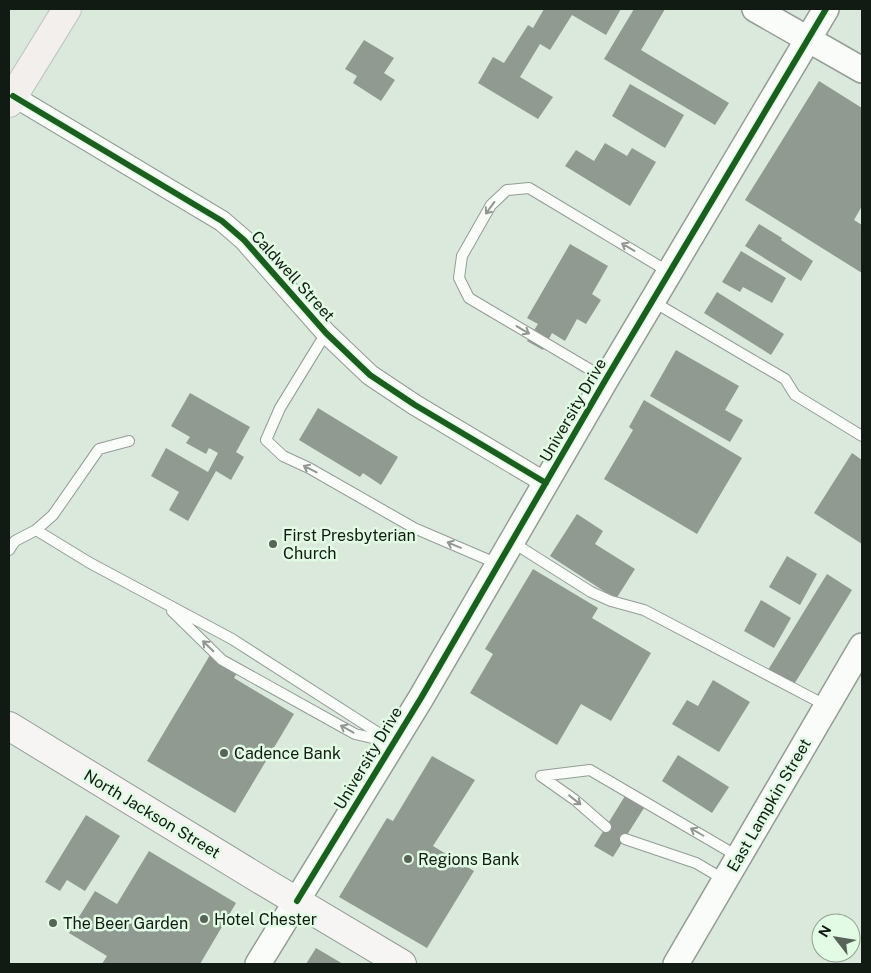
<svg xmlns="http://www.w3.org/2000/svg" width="871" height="973" font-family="'Public Sans',sans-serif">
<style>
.building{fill:#909a91}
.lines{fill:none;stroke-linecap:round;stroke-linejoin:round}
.service-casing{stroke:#939d93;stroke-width:12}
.minor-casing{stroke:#939d93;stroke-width:22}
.tertiary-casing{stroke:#939d93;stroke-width:28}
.secondary-casing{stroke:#939d93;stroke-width:30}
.primary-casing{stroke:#bec5bf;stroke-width:30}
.service{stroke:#fafcfa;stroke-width:10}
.minor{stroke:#fafcfa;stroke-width:20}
.tertiary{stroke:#fafcfa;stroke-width:25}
.secondary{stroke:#f6f5f4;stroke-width:28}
.primary{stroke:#f2efed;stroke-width:28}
.cycleway-casing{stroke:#e2fbe4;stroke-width:9}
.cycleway{stroke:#1b5e20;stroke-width:6}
.oneway{stroke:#929792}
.poi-dot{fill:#586359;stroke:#e2fbe4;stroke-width:2}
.labels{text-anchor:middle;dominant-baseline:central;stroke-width:5;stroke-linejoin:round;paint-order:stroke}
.street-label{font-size:16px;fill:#121b13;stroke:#e2fbe4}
.poi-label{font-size:16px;fill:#121b13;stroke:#e2fbe4;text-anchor:start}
</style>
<rect width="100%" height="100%" fill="#dbe8dc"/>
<path class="building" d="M 544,9 L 621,9 L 606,35 L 572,15 L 550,50 L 540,44 L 520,77 L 553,97 L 538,119 L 478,83 L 493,57 L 504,63 L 528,25 L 533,28 Z
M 634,9 L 665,9 L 641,50 L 729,103 L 715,125 L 604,59 Z
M 364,40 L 394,58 L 384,73 L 395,80 L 381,101 L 353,83 L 357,76 L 345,69 Z
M 819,81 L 862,108 L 862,206 L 854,220 L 862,225 L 862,273 L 745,200 Z
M 630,84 L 684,115 L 665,148 L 612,116 Z
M 605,143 L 627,156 L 632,148 L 656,162 L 630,206 L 565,166 L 576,150 L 594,161 Z
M 759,224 L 782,238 L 781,240 L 813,261 L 801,281 L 745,246 Z
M 570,244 L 608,266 L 592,294 L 601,300 L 586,324 L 577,319 L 565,341 L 552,333 L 543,350 L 527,341 L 538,324 L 527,318 Z
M 741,251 L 786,278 L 772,303 L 743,287 L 740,292 L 722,282 Z
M 717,292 L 784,334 L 771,355 L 704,313 Z
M 676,350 L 739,386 L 725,410 L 743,420 L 730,442 L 650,396 Z
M 190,393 L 250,427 L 236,452 L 244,457 L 231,480 L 216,471 L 188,521 L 169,510 L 179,492 L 151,476 L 166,448 L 208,472 L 218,453 L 209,448 L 206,454 L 186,443 L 190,437 L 171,426 Z
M 644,400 L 742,458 L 697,534 L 604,479 L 633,430 L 629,427 Z
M 318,408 L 398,457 L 381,485 L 363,473 L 360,477 L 299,440 Z
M 852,453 L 862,460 L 862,544 L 814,513 Z
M 577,514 L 603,531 L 595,544 L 635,569 L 616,599 L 550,556 Z
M 787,556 L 817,574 L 800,605 L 769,587 Z
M 533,569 L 598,608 L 592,618 L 651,653 L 611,721 L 581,704 L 557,745 L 470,693 L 493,654 L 485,649 Z
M 827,574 L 852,590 L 793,686 L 768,670 Z
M 761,600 L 791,618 L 774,648 L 744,631 Z
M 210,655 L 238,671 L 234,678 L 294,714 L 235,813 L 147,761 Z
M 713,680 L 750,702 L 719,752 L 672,724 L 687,700 L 698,706 Z
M 678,755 L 729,787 L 712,813 L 662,781 Z
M 432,756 L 475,780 L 433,846 L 474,871 L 427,948 L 339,897 L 387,818 L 393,821 Z
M 625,796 L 644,808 L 613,857 L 594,846 Z
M 86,815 L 120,836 L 85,891 L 67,880 L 60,891 L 45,882 Z
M 149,851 L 236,903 L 200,964 L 102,964 L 107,956 L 69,933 L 95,891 L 117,904 Z
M 316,948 L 343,964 L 306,964 Z"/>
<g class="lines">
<defs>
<path id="service" d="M 652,301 L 785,379 L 795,395 L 862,436
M 326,333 L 280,408 L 266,440 L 283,456 L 309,468 L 414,528 L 498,564
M 606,379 L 469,298 L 459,278 L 462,256 L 491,205 L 507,190 L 529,188 L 669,272
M 36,530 L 53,515 L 99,449 L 129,441
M 512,542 L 591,592 L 611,601 L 644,610 L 827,706
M 9,550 L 15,541 L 36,530 L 90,563 L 232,639 L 394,743
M 172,611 L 222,660 L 355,734 L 385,741
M 541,776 L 590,770 L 739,857
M 541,776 L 575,800 L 606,827
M 625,839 L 696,863 L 725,880"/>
<path id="minor" d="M 13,96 L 222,221 L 244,240 L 326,333 L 370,375 L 415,405 L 546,483"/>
<path id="tertiary" d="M 755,9 L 862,70
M 258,964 L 421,698 L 606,379 L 826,9
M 676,964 L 862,646"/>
<path id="secondary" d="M 9,726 L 261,880 L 402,964"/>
<path id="primary" d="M 9,103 L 67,9"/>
</defs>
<use href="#service" class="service-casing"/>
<use href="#minor" class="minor-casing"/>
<use href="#tertiary" class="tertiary-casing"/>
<use href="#secondary" class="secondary-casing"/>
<use href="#primary" class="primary-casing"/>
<use href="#service" class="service"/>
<use href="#minor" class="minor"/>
<use href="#tertiary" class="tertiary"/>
<use href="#secondary" class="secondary"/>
<use href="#primary" class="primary"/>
<defs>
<path id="cycleway" d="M 13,96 L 222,221 L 244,240 L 326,333 L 370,375 L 415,405 L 546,483
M 297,901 L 421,698 L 606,379 L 826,9"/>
</defs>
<use href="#cycleway" class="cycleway-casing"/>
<use href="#cycleway" class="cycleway"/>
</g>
<defs><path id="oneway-shaft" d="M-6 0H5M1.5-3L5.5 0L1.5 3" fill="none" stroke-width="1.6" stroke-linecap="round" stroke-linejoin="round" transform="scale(1.25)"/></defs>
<g class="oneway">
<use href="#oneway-shaft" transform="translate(490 208) rotate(126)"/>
<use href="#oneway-shaft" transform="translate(628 247) rotate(-149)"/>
<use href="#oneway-shaft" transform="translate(523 330) rotate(31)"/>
<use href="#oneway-shaft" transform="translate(310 469) rotate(-153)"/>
<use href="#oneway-shaft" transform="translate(454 545) rotate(-157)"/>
<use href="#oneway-shaft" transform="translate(208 646) rotate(-136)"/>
<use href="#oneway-shaft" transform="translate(347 729) rotate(-151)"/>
<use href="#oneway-shaft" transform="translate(575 800) rotate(38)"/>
<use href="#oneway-shaft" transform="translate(697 832) rotate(-150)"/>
</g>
<g class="poi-dot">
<circle cx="273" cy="544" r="5"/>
<circle cx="224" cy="753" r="5"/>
<circle cx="408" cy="859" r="5"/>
<circle cx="204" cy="919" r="5"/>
<circle cx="53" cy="923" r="5"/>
</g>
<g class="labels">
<g class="street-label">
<text transform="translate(293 276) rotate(48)">Caldwell Street</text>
<text transform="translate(573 410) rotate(-60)">University Drive</text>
<text transform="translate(368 758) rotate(-59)">University Drive</text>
<text transform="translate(769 805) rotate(-60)">East Lampkin Street</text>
<text transform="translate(152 814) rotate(31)">North Jackson Street</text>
</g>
<g class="poi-label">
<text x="283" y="535">First Presbyterian<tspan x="283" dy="18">Church</tspan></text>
<text x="234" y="753">Cadence Bank</text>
<text x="418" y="859">Regions Bank</text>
<text x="214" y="919">Hotel Chester</text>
<text x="63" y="923">The Beer Garden</text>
</g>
</g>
<rect width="871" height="973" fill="none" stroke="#121b13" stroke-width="20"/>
<g transform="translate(836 938) rotate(301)"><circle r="24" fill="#e2fbe4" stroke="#8fa190"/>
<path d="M0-4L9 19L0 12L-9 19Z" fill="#586359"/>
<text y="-8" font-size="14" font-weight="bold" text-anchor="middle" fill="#121b13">N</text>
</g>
</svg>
